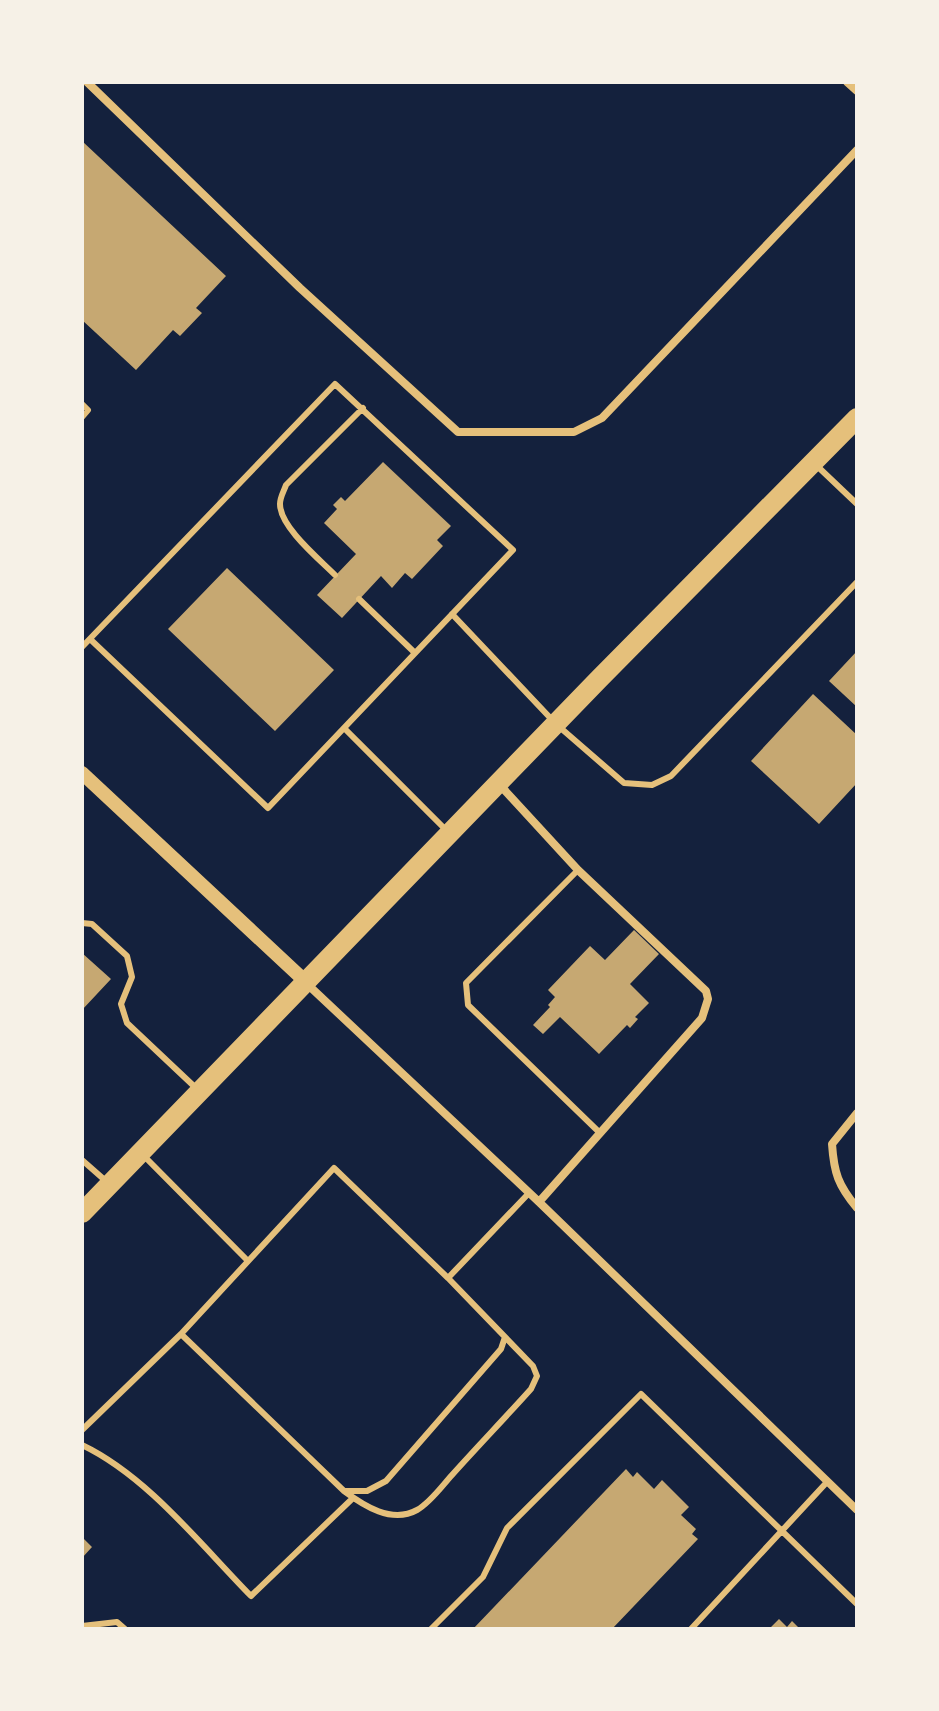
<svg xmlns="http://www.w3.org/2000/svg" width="939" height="1711" font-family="'Work Sans',sans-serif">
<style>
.building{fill:#c6a872}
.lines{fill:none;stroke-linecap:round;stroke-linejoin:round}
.service{stroke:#e5c07b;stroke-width:6}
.minor{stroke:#e5c07b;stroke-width:8}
.tertiary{stroke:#e5c07b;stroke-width:14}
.primary{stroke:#e5c07b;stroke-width:20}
</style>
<rect width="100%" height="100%" fill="#14213d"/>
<path class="building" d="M 82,141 L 226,276 L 196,308 L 202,313 L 180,336 L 173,330 L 136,370 L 82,320 Z
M 383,462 L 451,526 L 437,540 L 443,546 L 412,579 L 405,573 L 392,588 L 381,576 L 342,618 L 317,595 L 356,554 L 324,523 L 337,509 L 333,505 L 341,497 L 345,501 Z
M 227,568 L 334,670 L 275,731 L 168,629 Z
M 857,651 L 857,707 L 829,681 Z
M 813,694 L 857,735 L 857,783 L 819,824 L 751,761 Z
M 634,930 L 659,954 L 630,984 L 649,1003 L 635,1017 L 638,1019 L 630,1028 L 627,1025 L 599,1054 L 560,1017 L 543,1034 L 533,1025 L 550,1007 L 548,1005 L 555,997 L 548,990 L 590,946 L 605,960 Z
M 82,953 L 111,979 L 82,1010 Z
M 626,1469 L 633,1477 L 637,1472 L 654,1489 L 662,1480 L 689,1507 L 681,1515 L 696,1529 L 692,1534 L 698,1539 L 612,1629 L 473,1629 Z
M 82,1537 L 92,1547 L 82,1558 Z
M 779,1619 L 787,1627 L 792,1621 L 800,1629 L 769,1629 Z"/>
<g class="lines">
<path class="service" d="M 82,404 L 88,410 L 82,417
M 816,465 L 857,504
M 335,575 C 319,559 280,527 280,504 C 280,497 284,491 286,485 L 363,408
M 359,599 L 415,653
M 452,614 L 556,724 L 624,783 L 652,785 L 671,776 L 857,582
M 82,647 L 335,384 L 513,550 L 268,808 L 90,639
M 344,728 L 446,830
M 578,870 L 466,983 L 468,1005 L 600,1133
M 82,923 L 92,924 L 127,956 L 132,977 L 121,1004 L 127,1023 L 197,1089
M 144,1156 L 248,1261
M 82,1160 L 107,1182
M 448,1278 L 529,1193
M 82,1430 L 181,1334 L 334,1168 L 448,1278 L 533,1366 L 537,1376 L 531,1389 C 505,1418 478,1446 452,1475 C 442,1486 430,1503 417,1510 C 392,1524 364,1506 344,1491 L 181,1334
M 82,1445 C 147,1476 200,1544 251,1596 L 353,1498
M 344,1491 L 367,1491 L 386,1481 L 501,1349 L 505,1337
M 82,1626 L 117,1622 L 125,1629
M 431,1629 L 483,1577 L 507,1528 L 641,1394 L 857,1604
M 691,1629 L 827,1482"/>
<path class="minor" d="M 87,82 L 300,288 L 458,432 L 574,432 L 602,418 L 857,150
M 847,82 L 857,91
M 499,784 L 578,870 L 706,991 L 708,999 L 702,1018 L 539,1202
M 306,983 L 539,1202 L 857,1510
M 857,1113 L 832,1144 C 834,1173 838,1185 857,1208"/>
<path class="tertiary" d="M 82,773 L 306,982"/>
<path class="primary" d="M 82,1213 L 599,679 L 857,418"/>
</g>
<rect width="939" height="1711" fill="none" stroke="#f6f1e7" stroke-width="168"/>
</svg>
